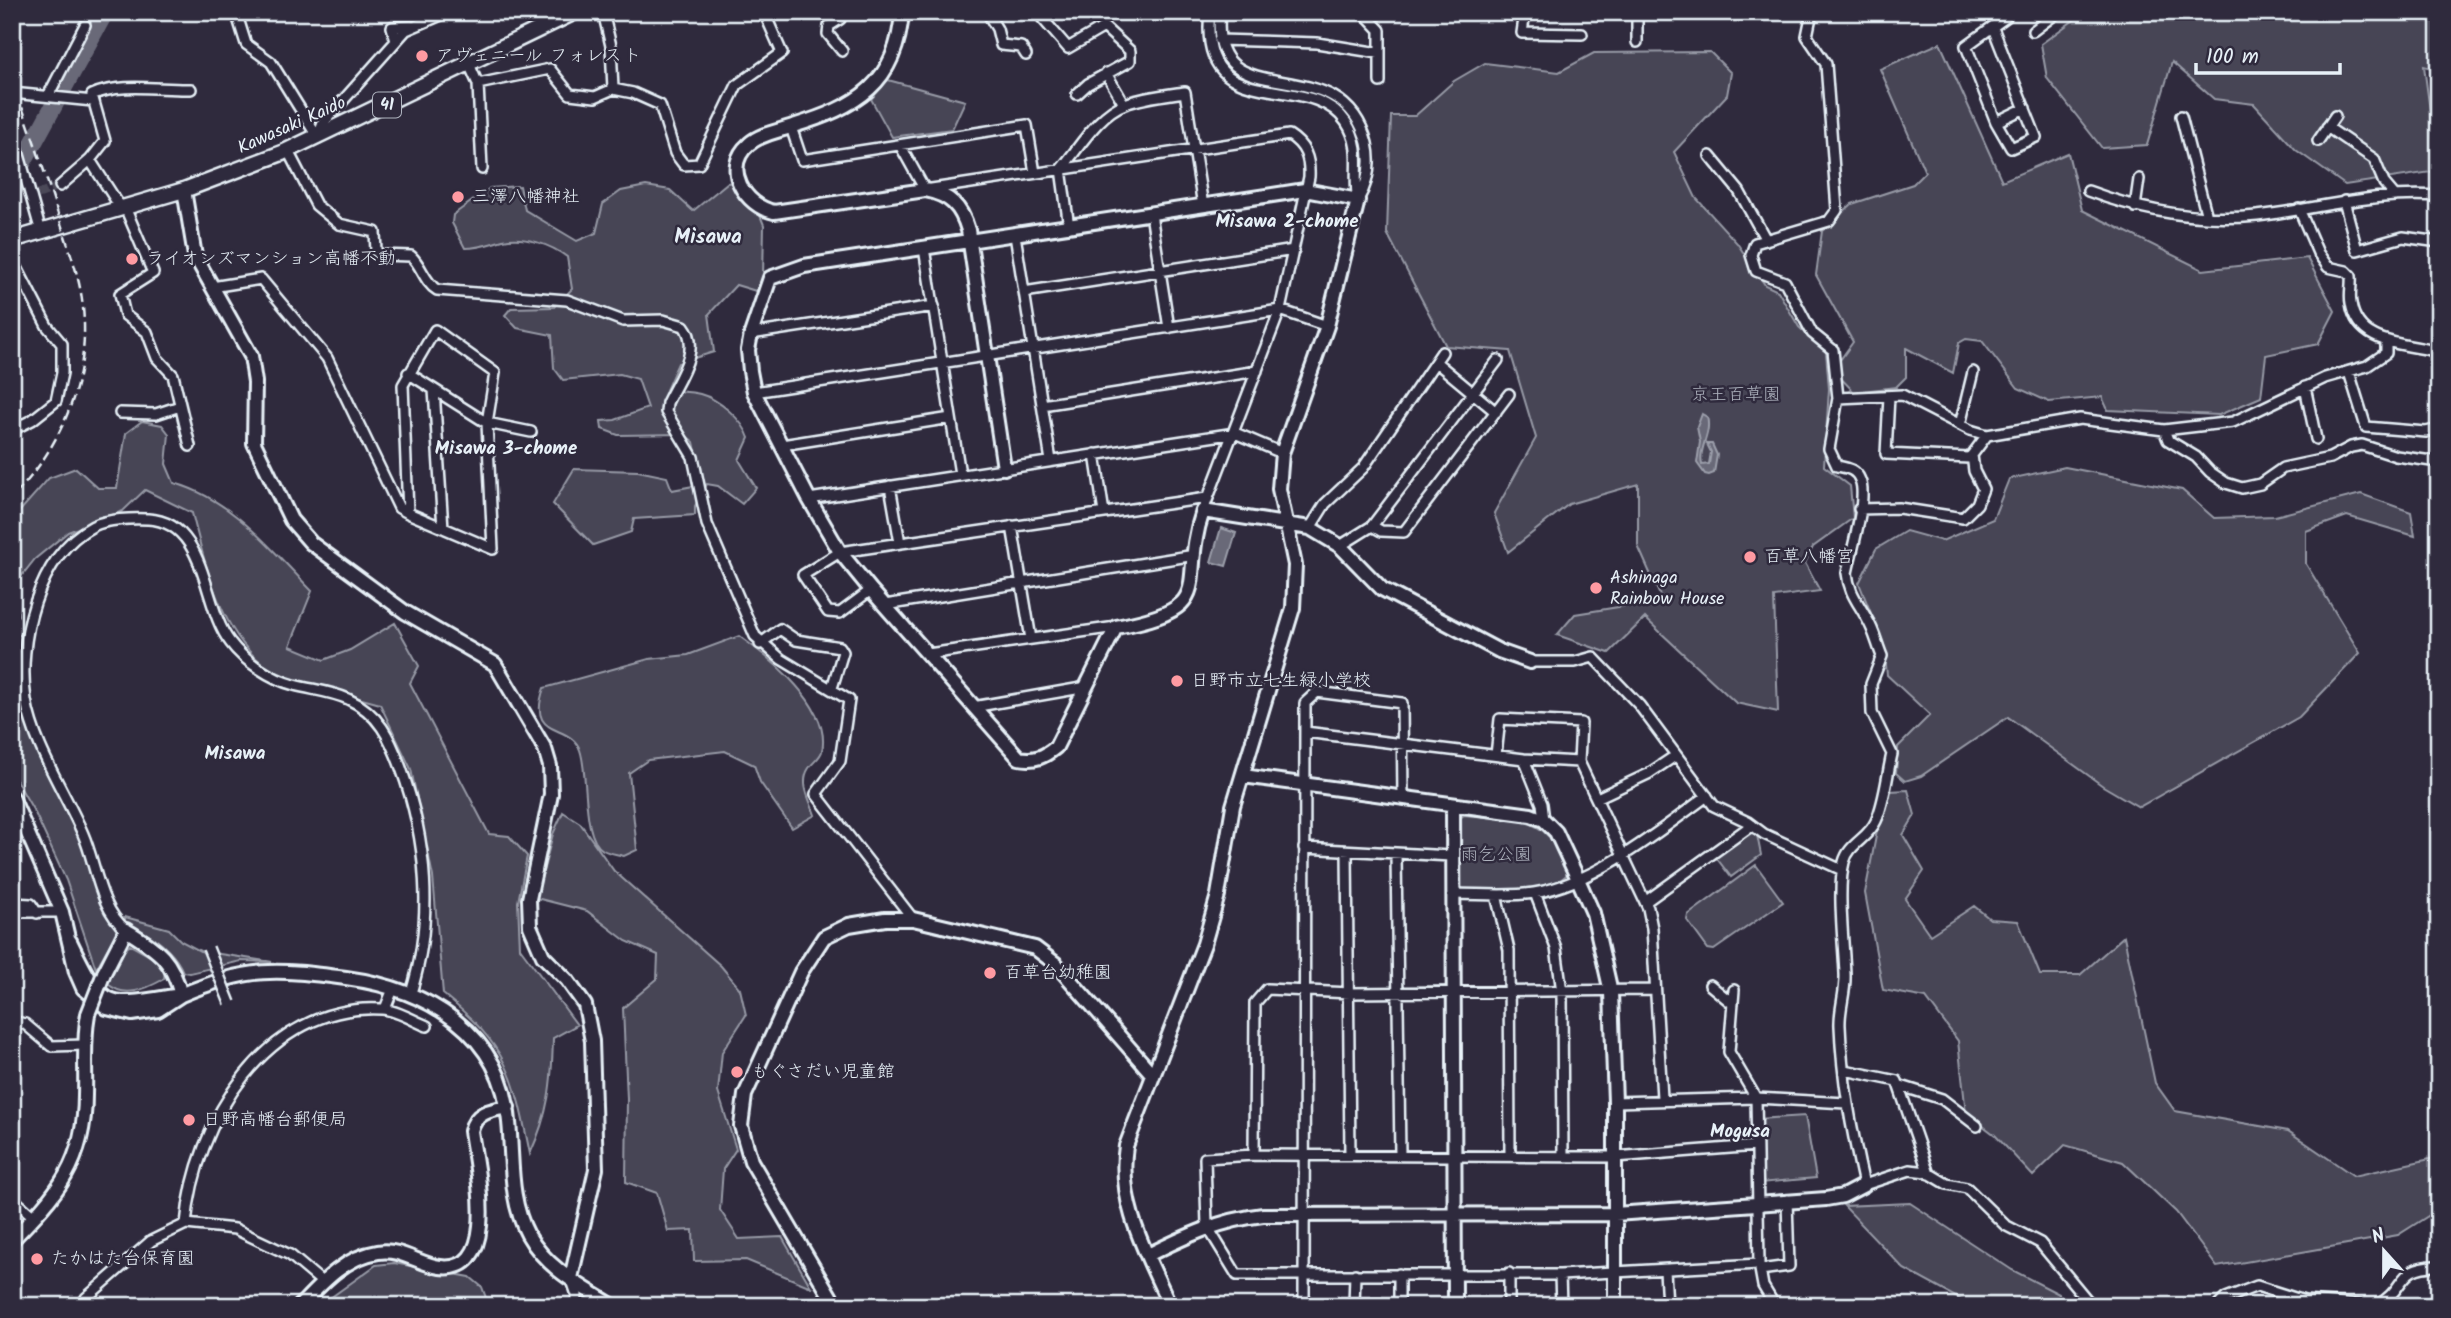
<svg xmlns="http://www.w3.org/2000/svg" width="2451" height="1318" font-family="Kalam,'Klee One',sans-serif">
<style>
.green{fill:#464455;stroke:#979aa6;stroke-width:2}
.water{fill:#696978;stroke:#9c9fab;stroke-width:2}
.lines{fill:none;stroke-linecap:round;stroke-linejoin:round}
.river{stroke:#696978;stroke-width:18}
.street-tunnel{stroke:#4b4859;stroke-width:9;stroke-dasharray:9 4.5;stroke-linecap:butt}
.street-casing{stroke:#e8f1f8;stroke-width:14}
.secondary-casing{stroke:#e8f1f8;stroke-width:18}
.primary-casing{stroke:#e8f1f8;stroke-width:19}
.street{stroke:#2f2a3d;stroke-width:9}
.secondary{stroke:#2f2a3d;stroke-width:12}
.primary{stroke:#2f2a3d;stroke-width:14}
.rail{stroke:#e8f1f8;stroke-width:2.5;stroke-dasharray:10 5;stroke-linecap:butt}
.street-bridge-casing{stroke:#e8f1f8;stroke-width:14;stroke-linecap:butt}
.secondary-bridge-casing{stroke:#e8f1f8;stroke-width:18;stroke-linecap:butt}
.street-bridge{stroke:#2f2a3d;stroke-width:9}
.secondary-bridge{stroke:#2f2a3d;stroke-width:12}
.poi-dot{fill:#ff9aa2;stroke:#2f2a3d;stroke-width:2.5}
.labels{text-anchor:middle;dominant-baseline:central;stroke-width:5;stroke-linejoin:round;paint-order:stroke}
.shield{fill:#2f2a3d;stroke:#b0b5c0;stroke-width:2}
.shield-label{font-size:16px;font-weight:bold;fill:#e8f1f8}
.poi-label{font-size:18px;fill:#e8f1f8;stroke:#2f2a3d;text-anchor:start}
.street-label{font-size:18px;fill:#e8f1f8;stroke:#2f2a3d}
.park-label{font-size:18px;fill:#afb4bf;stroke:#2f2a3d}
.neighbourhood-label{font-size:19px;font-weight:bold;fill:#e8f1f8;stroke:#2f2a3d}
.quarter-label{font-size:21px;font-weight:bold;fill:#e8f1f8;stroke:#2f2a3d}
</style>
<rect width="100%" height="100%" fill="#2f2a3d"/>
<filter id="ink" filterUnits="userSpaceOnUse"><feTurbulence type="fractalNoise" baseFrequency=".0143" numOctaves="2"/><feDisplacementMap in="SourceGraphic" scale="14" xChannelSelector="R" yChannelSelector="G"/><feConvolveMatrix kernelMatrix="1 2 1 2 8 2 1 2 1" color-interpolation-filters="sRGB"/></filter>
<g filter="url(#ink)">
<path class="green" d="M 2085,12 L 2439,12 L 2439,70 L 2424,66 L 2438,171 L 2345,185 L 2296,150 L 2254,104 L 2214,99 L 2172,62 L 2147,145 L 2102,148 L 2047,78 L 2041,44 Z
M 1940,43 L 2002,181 L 2068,153 L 2082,210 L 2203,270 L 2307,258 L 2335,311 L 2318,344 L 2266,355 L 2261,397 L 2219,415 L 2108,410 L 2102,397 L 2049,402 L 2018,388 L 1982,341 L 1966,339 L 1959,343 L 1953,373 L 1906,348 L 1906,377 L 1896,387 L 1854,392 L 1833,370 L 1853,342 L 1816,275 L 1822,231 L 1852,204 L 1913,184 L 1925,172 L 1880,69 Z
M 1710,52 L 1731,73 L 1727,95 L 1674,152 L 1696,198 L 1737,243 L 1765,285 L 1778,291 L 1799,327 L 1826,352 L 1829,389 L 1824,466 L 1850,486 L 1853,518 L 1813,547 L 1805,563 L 1820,591 L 1774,597 L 1778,712 L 1736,703 L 1645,618 L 1609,653 L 1557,635 L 1575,614 L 1662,600 L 1638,546 L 1638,484 L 1569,504 L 1508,552 L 1494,513 L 1536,438 L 1510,351 L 1446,346 L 1387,233 L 1391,116 L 1415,116 L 1454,81 L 1485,63 L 1559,72 L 1594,53 Z
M 888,80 L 965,101 L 952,129 L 892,137 L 871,99 Z
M 746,181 L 764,225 L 763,277 L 756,291 L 736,285 L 709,314 L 714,352 L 678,363 L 666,390 C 677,392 689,391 700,394 C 719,399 743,420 749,438 L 739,460 L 756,488 L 742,504 L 718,486 L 707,484 L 695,506 L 695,515 L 634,519 L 631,532 L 593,545 L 553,504 L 574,469 L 638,471 L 667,477 L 672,490 L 693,486 L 701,475 L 694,442 L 684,434 L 618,435 L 602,429 L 601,421 L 615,420 L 648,408 L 638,379 L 620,374 L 563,380 L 554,368 L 552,335 L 517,328 L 505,315 L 511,308 L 554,307 L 572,289 L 567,257 C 551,245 524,235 503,240 C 489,244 480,248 465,248 L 452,223 L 453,215 L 490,188 L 520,186 L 525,210 L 577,241 L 596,233 L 603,204 L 621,191 L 646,186 L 670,190 L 693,211 L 727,183 Z
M 142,421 L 162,425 L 169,434 L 166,464 L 174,483 C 232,499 271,549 312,591 L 290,646 L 324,660 L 350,650 L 395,623 L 419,666 L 410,683 L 489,834 L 509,836 L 527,856 L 518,902 L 520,948 L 577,1025 L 553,1038 C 552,1083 549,1113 530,1154 C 514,1074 508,1047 443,994 L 433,877 L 411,769 L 380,704 C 349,695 315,689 285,677 C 224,651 207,571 192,513 L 145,490 L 123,511 L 68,532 L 35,559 L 16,583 L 18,615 L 12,629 L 12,520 L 49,478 L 76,468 L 98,488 L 117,488 L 126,433 Z
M 2065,467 L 2182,490 L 2214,518 L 2275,516 L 2361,494 L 2411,512 L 2415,536 L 2347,516 L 2306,531 L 2306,564 L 2360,653 L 2299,717 L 2139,807 L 2103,786 L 2008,717 L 1921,776 L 1905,781 L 1896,773 L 1898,747 L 1930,715 L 1887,675 L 1884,646 L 1859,583 L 1876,549 L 1906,531 L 1942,541 L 1993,519 L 2009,479 Z
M 12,631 L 21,636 C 10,725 45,767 83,842 C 96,868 104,904 117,932 L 96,969 L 66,880 L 35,813 L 12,773 Z
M 739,636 C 770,658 832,707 822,751 C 821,757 813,762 809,768 C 799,783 810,800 815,815 L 792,828 L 760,782 L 754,765 L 725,751 L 648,760 L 629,773 L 637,850 L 624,856 C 617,854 608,853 603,850 C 581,837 589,774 580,750 C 570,722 526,740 544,688 L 649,659 L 688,655 Z
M 1908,790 L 1915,815 L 1903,835 L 1924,871 L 1905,899 L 1930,935 L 1974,906 L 1990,919 L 2018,921 L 2040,975 L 2080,975 L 2124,936 L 2155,1083 L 2175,1111 L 2288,1131 L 2354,1176 L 2439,1157 L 2439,1209 L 2398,1235 L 2217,1267 L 2176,1212 L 2123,1162 L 2065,1145 L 2033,1176 L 1995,1135 L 1966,1113 L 1958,1041 L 1926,998 L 1883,990 L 1865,893 L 1881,810 L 1890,791 Z
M 563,812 L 580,823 L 614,871 L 721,966 L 740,989 L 746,1015 L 722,1052 L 718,1092 L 736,1149 L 723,1169 L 720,1210 L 739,1239 L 782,1237 L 811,1287 L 746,1260 L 694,1261 L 693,1230 L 668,1231 L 657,1193 L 626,1182 L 627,1099 L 623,1008 L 657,979 L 658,955 L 626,941 L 587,911 L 536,898 L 553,834 Z
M 1464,815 C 1489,818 1533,815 1549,837 C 1557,847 1562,861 1568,873 C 1551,895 1490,890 1464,890 L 1459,885 L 1459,819 Z
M 1748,832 L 1757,835 L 1761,855 L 1731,877 L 1715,856 Z
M 1756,865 L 1783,902 L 1714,950 L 1708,949 L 1687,920 L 1688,915 Z
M 125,917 L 169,929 L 181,941 L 200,951 L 272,962 L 241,961 L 190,973 L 183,972 C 177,957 161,941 146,934 C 139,930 132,929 125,924 Z
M 130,945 L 153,958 L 165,969 L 164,979 C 146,989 125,999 108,984 L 118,956 Z
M 1805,1116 L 1816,1178 L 1759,1183 L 1758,1119 Z
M 1910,1203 L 2012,1270 L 2059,1294 L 2060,1306 L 1972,1306 L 1904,1269 L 1844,1206 Z
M 394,1263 L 470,1277 L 482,1287 L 489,1306 L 319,1306 L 376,1265 Z"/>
<path class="water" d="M 1702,414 L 1707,417 C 1712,434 1698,448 1702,465 L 1709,464 L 1711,452 L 1707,444 L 1712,444 L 1717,455 L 1714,473 L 1709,475 L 1705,474 L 1697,463 L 1700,442 L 1697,427 Z
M 1221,528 L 1236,533 L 1226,566 L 1211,562 Z"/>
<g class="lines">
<path class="river" d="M 12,182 L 105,12"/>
<path class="street-tunnel" d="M 38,194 L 60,186"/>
<defs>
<path id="street" d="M 236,12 L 246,44 L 271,62 L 318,138
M 603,12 L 611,46 L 613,89 L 633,93 L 660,105 L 675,153 L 684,165 L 699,164 L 737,85 L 782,53 L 764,12
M 840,12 L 840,19 L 829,26 L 828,34 L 842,51
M 987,12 L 997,29 L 1001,45 L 1021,47 L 1026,55
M 1210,12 C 1197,124 1309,67 1346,122 C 1364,149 1352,172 1358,200
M 1220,12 C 1207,122 1341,42 1367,143 C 1372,164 1368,183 1358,200
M 1363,12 L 1380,30 L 1380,82
M 1525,12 L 1522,33 L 1582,34
M 1637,12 L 1637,42
M 1812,12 L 1807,36 L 1826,64 L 1837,210 L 1829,221 L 1755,243 L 1751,255 L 1756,271 L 1785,282 L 1812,333 L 1833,350 L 1838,398 L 1829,449 L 1837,466 C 1847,468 1856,469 1860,480 C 1868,498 1851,552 1847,573 C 1849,593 1858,602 1867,619 C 1874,630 1877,644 1882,656 L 1871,684 L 1872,713 L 1892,754 C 1887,775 1885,801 1876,821 C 1868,839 1849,843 1844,862 C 1837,889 1844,945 1845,974 C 1846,992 1839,1009 1840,1026 C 1842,1080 1852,1132 1864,1185 L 1910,1170 L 1927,1172 L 1947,1184 L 1967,1188 L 2005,1225 L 2040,1243 L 2092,1306
M 1042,18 L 1068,48 L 1104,27 L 1130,51 L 1130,61 L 1088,84 L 1077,94
M 1993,28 L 2036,137 L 2011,148 L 1996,122 L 1966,46 L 2006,17 L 2003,12
M 2033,31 L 2058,12
M 1219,40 L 1317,43 L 1379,53
M 396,41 L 392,27 L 411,26
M 469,64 L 478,84 L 550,69 L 570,94 L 595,97 L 613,89
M 1106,73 L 1124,104
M 478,84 L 482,169
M 12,93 L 93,101
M 48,96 L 85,25
M 2181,116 L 2207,217
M 1996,122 L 2025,108
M 791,127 L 802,160 L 1027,125 L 1035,173
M 2327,127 L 2374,159 L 2384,183 L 2395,196
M 12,130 L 41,232
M 318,136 L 323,123 L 406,30 L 448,12
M 2318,141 L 2335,116
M 900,145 L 925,190 L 1289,135 C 1305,145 1310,158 1309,177 L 1280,310 L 1203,511
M 288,151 L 316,205 L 339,224 L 375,232 L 376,251 L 380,255 L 411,256 C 422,266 424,282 437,290 L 567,300 L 623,321 L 663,320 L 684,326 C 702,349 677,381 667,403 L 666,412 L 693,457 L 707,524 L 755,636 L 781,659 L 849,700 L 840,761 L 816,794 L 913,919
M 1710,156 L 1739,191 L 1766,240
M 90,160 L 117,202 L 127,212 L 153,273 L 120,294 L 125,315 L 147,332 L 157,358 L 173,375 L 190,446
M 60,186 L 90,160 L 105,141 L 92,95 C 121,82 160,90 191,89
M 2088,191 C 2142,211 2198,222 2257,216 C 2318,209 2377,191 2439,196
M 2344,201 L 2357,250 L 2403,237 L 2439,242
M 2135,207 L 2139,179
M 2299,209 L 2318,253 L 2328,267 L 2346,271 L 2351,276 C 2352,285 2349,295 2351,303 C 2357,346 2406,343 2439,352
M 1151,214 L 1169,328
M 1069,227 L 1061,169 C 1079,148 1099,113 1125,104 C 1144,97 1165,95 1185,92 L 1203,206
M 1015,235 L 1051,461
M 924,248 L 960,474
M 12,258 L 47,326 L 62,344 L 62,373 L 56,401 L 32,420 L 12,430
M 212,287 L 261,279 L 327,358 L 399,508 L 408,513
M 1024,292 L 1294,250
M 435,330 L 495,373 L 487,423 L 493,549 L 408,513 L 403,385 Z
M 751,334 L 934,306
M 1437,363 L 1496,412
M 2349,372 L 2366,427 L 2426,432 L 2439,429
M 408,373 L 487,423 L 531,432
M 2305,387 L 2316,439
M 434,390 L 443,528
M 754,392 L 1280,310 L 1327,326
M 1889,396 L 1886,454 L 1969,458 L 1972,455
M 1838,398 L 1902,395 L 1970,430 L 1987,435 L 2080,419 L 2164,430 L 2233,422 L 2325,378 L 2367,366 L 2386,353 L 2386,343
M 1042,405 L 1257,371
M 120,413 L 156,414 L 180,406
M 1960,425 L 1973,372
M 2164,430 L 2168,440 L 2196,457 L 2210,472 L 2226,483 L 2242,488 L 2260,484 L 2283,468 L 2330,458 L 2351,447 L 2362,445 L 2396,456 L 2439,462
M 782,445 L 951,418
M 1095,454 L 1104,513
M 890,486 L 900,543
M 809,499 L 1235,433 L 1282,453
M 1859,509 L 1899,508 L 1963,518 L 1977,504 L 1983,489 L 1974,471 L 1972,455 L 1987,435
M 1012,526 L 1031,639
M 1372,526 L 1381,531 L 1404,532 L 1509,394
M 1310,528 L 1325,504 L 1363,468 L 1442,352
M 1340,546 L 1372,526 L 1498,360
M 871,590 L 840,613 L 828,612 L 803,575 L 840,552 L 1207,498
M 885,605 L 1195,555
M 760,644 L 780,629 L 796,640 L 840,647 L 843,652 L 832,688
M 928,654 L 1116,627
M 1530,662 L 1575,662 L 1593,657 L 1639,705 L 1714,806 L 1748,822 L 1764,834 L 1842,870
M 973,707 L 1087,687
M 1305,732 L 1524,759 L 1579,762
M 1496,755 L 1500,719 L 1581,723 L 1579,762 L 1648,908 L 1652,928 L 1662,1098
M 1524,759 L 1542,804 L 1544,820
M 1597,798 L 1648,774 L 1675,756
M 1304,848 L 1451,856
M 1347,851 L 1350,1155
M 1396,854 L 1400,1155
M 1535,893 L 1556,948 L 1562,992 L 1563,1156
M 1453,894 C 1479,894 1508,897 1534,893 C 1595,883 1658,832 1707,796
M 1496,895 L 1509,950 L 1510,1156
M 1645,902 L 1752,825
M 12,903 L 31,904 L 37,913
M 12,912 L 62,912
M 126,930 C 99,908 96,864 83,834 C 64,790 34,747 26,700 C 17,643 37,555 93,526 C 107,519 133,518 148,519 C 208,522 202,607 230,642 C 244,661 271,679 294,685 C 313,690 330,691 348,699 C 379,713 390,738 401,768 C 427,839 434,920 411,993
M 1710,985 L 1733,1004
M 1655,990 L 1350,993 L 1267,989 L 1255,1003 L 1254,1155 L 1205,1158 L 1207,1226 L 1237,1275 L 1560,1275 L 1759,1264
M 1734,990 L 1729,1052 L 1756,1098 L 1759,1264 L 1763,1286 L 1775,1306
M 385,1009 L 393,989
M 12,1021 L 25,1024 L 51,1046 L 85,1045
M 1845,1070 L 1897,1081 L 1929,1174
M 1901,1086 L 1942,1099 L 1977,1126
M 1615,1102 L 1756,1098 L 1846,1103
M 1254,1155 L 1615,1157 L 1756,1146
M 12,1198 L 34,1217
M 186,1224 C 195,1123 266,1002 382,1009 C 397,1010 414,1021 427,1026
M 1665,1270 L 1667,1306
M 1760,1270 L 1789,1266 L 1787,1200
M 1560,1275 L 1561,1306
M 572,1280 L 577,1295 L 576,1306
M 83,1306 L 86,1298 L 151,1241 L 186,1224 L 235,1229 L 290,1255 L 322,1282
M 1304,1306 L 1305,703 L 1317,692 L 1402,703 L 1403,798
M 1354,1306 L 1355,1274
M 1399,1306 L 1399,1274
M 1509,1306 L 1509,1273
M 2218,1306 L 2226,1298 L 2257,1286 L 2304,1301 L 2373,1306
M 2376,1306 C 2408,1289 2395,1265 2439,1266"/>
<path id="secondary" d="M 902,12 C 897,84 856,107 793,126 C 779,131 760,134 749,144 C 721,168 745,206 774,212 L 925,190 C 950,195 961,206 968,230 L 1004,468
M 184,190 L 195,256 L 251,356 L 255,382 L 254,443 L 291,520 L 311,543 L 405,612 L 495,664 L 545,749 L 550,766 L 551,794 L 529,899 L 530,926 L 543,956 L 567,980 L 585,1005 L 592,1041 L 596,1169 L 571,1278
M 1243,776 L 1531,815 L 1544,820 L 1556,832 L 1577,877 L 1593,913 L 1611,992 L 1615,1102 L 1615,1306
M 12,797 L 62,912 L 76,972 L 83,988 L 107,1008 L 132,1014 L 158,1010 L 181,995 C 106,1006 105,1014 70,941
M 1453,805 L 1455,1306
M 104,973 L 126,930 C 157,950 171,957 181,995 C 249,966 275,969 346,978 C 427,989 502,1032 509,1122 C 513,1161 509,1200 528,1235 C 547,1269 581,1286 613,1306
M 12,1240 C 57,1194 85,1163 85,1095 C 86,1068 83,1041 88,1014
M 1148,1255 C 1186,1236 1220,1220 1263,1215 L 1615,1214 L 1826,1199 L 1843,1196 L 1864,1185
M 300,1306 C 322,1283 345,1257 378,1252 C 401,1248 418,1264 440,1267 C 503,1275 475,1163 471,1131 C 475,1112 491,1110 508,1107
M 836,1306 L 751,1161 L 741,1126 L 745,1095 L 801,972 L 824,937 L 849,925 L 885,919 L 913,919 L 1035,948 L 1056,964 L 1153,1075
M 1170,1306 C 1147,1254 1117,1204 1126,1146 L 1204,944 L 1218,895 L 1233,806 L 1293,608 L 1295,565 L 1279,489 L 1282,453 L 1327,326 L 1358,200 L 1305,190 L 804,266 L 770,278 L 751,334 L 748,350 L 750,371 L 754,392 L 809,499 L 840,552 L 871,590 L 1019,758 C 1035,761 1044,757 1056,747 L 1116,627 C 1222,607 1177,586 1203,511 L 1310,528 L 1340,546 L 1382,589 L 1499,651 L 1530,662"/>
<path id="primary" d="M 12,240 L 184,190 L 282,153 L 575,12"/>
</defs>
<use href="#street" class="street-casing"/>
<use href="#secondary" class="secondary-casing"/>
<use href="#primary" class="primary-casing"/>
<use href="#street" class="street"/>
<use href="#secondary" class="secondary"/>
<use href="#primary" class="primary"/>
<path class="rail" d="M 12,79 C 28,123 43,167 57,211 C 65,238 76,265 81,293 C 94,370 65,443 12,498"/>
<defs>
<path id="street-bridge" d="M 208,948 L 230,1003"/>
<path id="secondary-bridge" d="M 88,1014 L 104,973"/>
</defs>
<use href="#street-bridge" class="street-bridge-casing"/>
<use href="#secondary-bridge" class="secondary-bridge-casing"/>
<use href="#street-bridge" class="street-bridge"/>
<use href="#secondary-bridge" class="secondary-bridge"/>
</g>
</g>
<g class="poi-dot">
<circle cx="422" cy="56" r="7"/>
<circle cx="458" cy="197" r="7"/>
<circle cx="132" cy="259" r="7"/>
<circle cx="1750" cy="557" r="7"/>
<circle cx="1596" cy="588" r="7"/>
<circle cx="1177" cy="681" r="7"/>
<circle cx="990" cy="973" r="7"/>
<circle cx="737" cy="1072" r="7"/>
<circle cx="189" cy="1120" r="7"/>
<circle cx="37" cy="1259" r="7"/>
</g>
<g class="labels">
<rect class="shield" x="373" y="92.5" width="28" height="25" rx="5"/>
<g class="shield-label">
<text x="387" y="105">41</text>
</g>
<g class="poi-label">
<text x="436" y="56">アヴェニール フォレスト</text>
<text x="472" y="197">三澤八幡神社</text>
<text x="146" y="259">ライオンズマンション高幡不動</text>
<text x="1764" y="557">百草八幡宮</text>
<text x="1610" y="578">Ashinaga<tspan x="1610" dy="21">Rainbow House</tspan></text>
<text x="1191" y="681">日野市立七生緑小学校</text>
<text x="1004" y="973">百草台幼稚園</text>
<text x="751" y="1072">もぐさだい児童館</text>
<text x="203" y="1120">日野高幡台郵便局</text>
<text x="51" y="1259">たかはた台保育園</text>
</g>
<g class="street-label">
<text transform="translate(292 126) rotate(-24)">Kawasaki Kaido</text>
</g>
<g class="park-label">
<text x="1736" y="395">京王百草園</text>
<text x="1496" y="855">雨乞公園</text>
</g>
<g class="neighbourhood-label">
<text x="1287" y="222">Misawa 2-chome</text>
<text x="506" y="449">Misawa 3-chome</text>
<text x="235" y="754">Misawa</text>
<text x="1740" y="1132">Mogusa</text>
</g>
<g class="quarter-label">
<text x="708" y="237">Misawa</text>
</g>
</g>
<rect width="2451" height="1318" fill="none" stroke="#2f2a3d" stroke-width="42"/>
<rect x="21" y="21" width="2409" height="1276" fill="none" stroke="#e8f1f8" stroke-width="2.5" filter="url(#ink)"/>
<g transform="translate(2384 1251) rotate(339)" stroke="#2f2a3d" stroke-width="5" paint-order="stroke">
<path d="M0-5L12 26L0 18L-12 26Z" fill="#e8f1f8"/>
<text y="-10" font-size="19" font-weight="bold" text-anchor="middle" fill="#e8f1f8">N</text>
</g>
<path d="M2196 63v10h144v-10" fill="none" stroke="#e8f1f8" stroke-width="3.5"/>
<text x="2206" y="63" font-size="21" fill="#e8f1f8" stroke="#2f2a3d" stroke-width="5" paint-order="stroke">100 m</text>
</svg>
